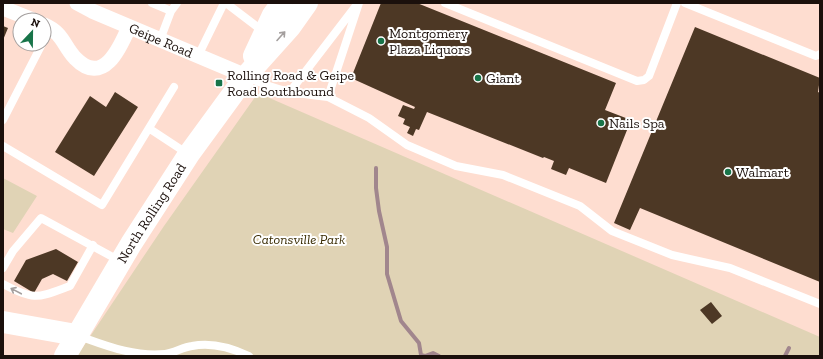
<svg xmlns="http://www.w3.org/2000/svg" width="823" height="359" font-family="'Zilla Slab',serif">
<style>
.green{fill:#e0d3b5}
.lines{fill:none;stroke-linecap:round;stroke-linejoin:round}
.stream{stroke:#a1868d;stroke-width:4}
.building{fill:#4d3825}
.lane{stroke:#fff;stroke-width:8}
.street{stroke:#fff;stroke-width:15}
.secondary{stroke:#fff;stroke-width:22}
.primary{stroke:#fff;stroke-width:22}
.oneway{stroke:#a49f9e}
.poi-dot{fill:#187449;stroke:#fff;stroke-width:1.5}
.labels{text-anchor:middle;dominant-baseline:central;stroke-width:4;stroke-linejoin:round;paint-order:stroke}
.poi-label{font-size:14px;fill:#1b100c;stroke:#fff;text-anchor:start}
.street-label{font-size:14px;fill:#1b100c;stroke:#fff}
.park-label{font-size:14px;font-style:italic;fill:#392b02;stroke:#fff}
</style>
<rect width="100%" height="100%" fill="#feddd0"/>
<path class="green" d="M 258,93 L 820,337 L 820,356 L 77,356 L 164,226 Z
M 3,178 L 37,196 L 13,233 L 3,229 Z"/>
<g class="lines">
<path class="stream" d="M 376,168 L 376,188 L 379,211 L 387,247 L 387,274 L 401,321 L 419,343 L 421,355 L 425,356 L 433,353 L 439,356
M 785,356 L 789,348"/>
</g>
<path class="building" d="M 381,3 L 417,3 L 616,83 L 605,110 L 631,120 L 606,183 L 569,168 L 566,175 L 551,169 L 554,161 L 544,157 L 543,158 L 427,112 L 419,130 L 416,129 L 413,136 L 407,133 L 410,127 L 403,124 L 405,119 L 398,116 L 403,105 L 414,109 L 415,107 L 351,78 Z
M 3,26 L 8,28 L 3,40 Z
M 695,27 L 820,78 L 818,92 L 820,93 L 820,282 L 640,208 L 630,230 L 614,223 Z
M 115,92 L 138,107 L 94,176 L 55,152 L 90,96 L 106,107 Z
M 56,249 L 78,262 L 67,281 L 53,274 L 42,279 L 34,293 L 14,281 L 26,260 Z
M 711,302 L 722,316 L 712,324 L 700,310 Z"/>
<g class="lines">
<path class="lane" d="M 152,3 L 171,11
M 226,3 L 264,32
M 445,3 L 637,81 L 644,80 L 649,76 L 677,3
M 685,3 L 816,56 L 820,54
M 160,40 L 171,11 L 177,3
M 198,56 L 224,3
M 248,77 C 275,91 298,94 328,97 L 359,3
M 289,93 L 355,7
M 328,97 L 369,118 L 407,145 L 456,166 L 503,175 L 580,206 L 612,231 L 672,255 L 730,268 L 820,304
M 3,120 L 42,44
M 150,129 L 188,154
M 3,146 L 102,205 L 174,87
M 3,268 L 13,251 L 41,218 L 120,261
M 3,284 C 35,301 37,298 70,286 L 93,245
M 79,336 C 107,346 134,357 165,354 C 174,353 183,347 192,346 C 211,342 232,348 249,356"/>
<g class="street">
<path id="s1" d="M 77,3 L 92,11 L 246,76"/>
<path d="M 3,8 L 33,20"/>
<path d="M 44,25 C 63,33 63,45 75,58 C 103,87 120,48 129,27"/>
</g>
<path class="secondary" d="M 3,322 L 76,335"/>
<g class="primary">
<path d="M 254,56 L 273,15 L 282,3"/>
<path id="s2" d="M 65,356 L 131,244 L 189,154 L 246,76 L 290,27 L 307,3"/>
</g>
</g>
<defs><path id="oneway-shaft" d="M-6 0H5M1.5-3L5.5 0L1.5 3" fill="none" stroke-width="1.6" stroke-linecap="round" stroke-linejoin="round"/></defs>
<g class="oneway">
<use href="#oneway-shaft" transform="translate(281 36) rotate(-48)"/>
<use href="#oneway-shaft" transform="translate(16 291) rotate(-152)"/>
</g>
<g class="poi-dot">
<circle cx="381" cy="41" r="4"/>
<circle cx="478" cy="78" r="4"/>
<rect x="215" y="79" width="8" height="8" rx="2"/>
<circle cx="601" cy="123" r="4"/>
<circle cx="728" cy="172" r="4"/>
</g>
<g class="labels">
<g class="poi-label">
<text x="389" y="33">Montgomery<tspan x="389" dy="16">Plaza Liquors</tspan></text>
<text x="227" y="75">Rolling Road &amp; Geipe<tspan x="227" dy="16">Road Southbound</tspan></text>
<text x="486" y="78">Giant</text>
<text x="609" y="123">Nails Spa</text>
<text x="736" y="172">Walmart</text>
</g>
<g class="street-label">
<text stroke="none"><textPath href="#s1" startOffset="92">Geipe Road</textPath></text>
<text stroke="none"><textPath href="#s2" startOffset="167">North Rolling Road</textPath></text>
</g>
<g class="park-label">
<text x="299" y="239">Catonsville Park</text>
</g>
</g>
<rect width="823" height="359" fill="none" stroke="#1b100c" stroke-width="8"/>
<g transform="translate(32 32) rotate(22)"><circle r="19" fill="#ffffff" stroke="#a49f9e"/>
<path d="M0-3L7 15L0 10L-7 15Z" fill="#187449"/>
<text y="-6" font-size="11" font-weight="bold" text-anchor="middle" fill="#1b100c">N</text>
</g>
</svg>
